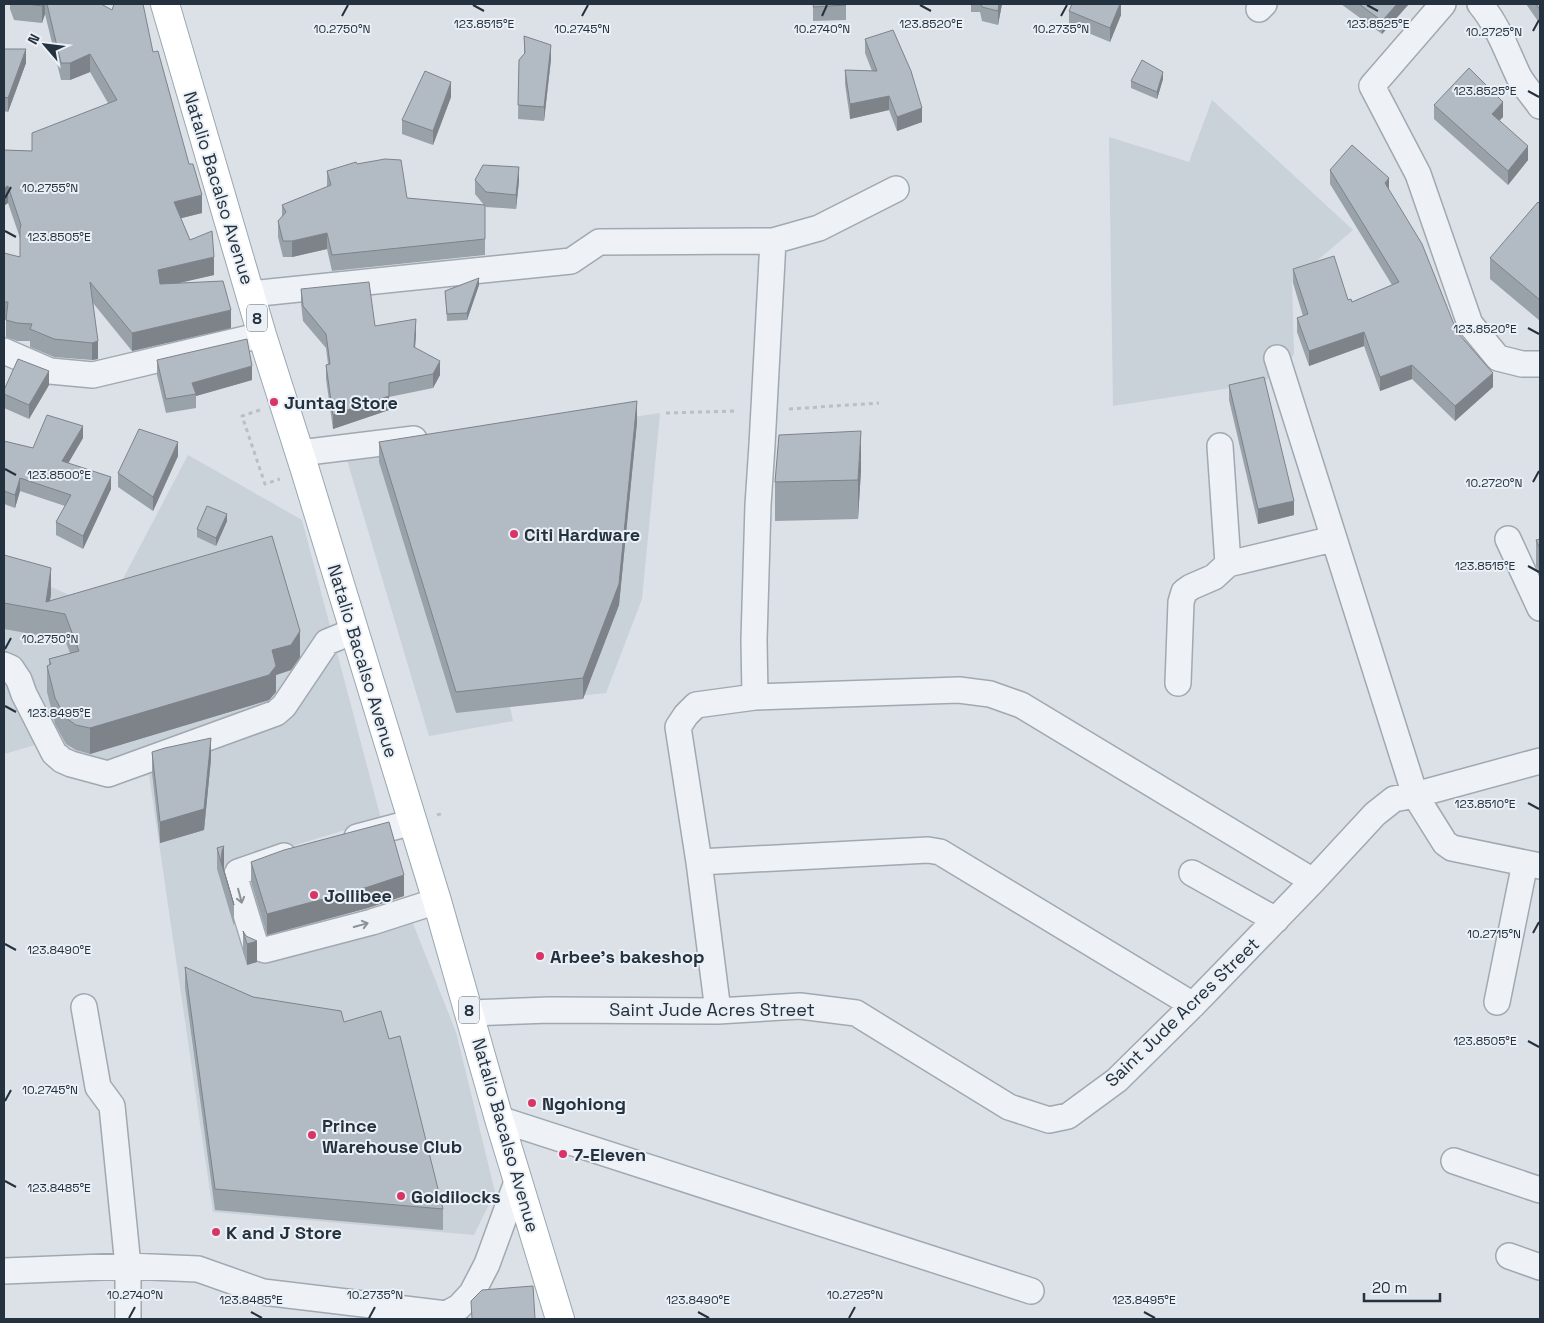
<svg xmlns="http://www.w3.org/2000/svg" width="1544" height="1323" font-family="'Space Grotesk',sans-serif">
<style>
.built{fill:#c9d1d9}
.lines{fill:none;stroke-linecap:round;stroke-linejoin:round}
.minor-casing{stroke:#a0a9b1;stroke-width:28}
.major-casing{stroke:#99a8b3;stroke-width:30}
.path{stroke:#b9bfc5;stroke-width:3;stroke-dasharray:4 4;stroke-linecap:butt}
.minor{stroke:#eef1f5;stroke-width:25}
.major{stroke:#fff;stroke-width:28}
.wall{fill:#99a1a9}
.shaded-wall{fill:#7d8389}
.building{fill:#b2bbc4;stroke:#7d8389}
.oneway{stroke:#89919a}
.ticks{fill:none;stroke:#24313e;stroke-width:2}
.poi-dot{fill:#d83466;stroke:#eaf0f5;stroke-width:2}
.labels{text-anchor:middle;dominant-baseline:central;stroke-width:4;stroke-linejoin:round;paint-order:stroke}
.shield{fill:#eaf0f5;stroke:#5f6a75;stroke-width:1}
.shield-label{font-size:16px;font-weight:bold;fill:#24313e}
.street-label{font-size:18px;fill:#24313e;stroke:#eaf0f5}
.poi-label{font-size:18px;font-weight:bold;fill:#24313e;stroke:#eaf0f5;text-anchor:start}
.ticks-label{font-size:12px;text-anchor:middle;fill:#24313e;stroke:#eaf0f5;stroke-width:4;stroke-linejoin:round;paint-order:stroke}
</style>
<rect width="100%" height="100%" fill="#dbe1e7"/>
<path class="built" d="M 1212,100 L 1353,230 L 1292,282 L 1294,355 L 1263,383 L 1113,406 L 1109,137 L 1189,162 Z
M 660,413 L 642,599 L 606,693 L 509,703 L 513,721 L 429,736 L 347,460 Z
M 188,455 L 302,520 L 381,819 L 217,869 L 247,965 L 412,921 L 456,1032 L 495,1192 L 474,1235 L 213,1212 L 149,775 L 119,784 L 61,771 L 39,744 L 4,754 L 4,574 L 42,583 L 106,611 Z"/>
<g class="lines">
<defs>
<path id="minor" d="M 1443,4 L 1372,86 L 1418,174 L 1470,324 L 1498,358 L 1522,364 L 1540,364
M 1480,4 C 1498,25 1507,52 1519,77 C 1525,87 1533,96 1540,106
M 1259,9 L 1264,4
M 251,294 L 571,261 L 599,242 L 773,241 L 819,228 L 896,189
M 4,351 L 50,371 L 93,375 L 262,335
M 1277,358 L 1415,795 L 1445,843 L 1452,848 L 1540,866
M 1220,446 L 1228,564
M 300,453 L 414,439
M 1508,539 L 1540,608
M 4,665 L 11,668 L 19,680 L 24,694 L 54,753 L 62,760 L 71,764 L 108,774 L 276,713 L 284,706 L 327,642 L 354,631
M 1178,683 L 1181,602 L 1184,592 L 1191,587 L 1214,577 L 1228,564 L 1333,539
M 755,697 L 754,640 L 758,505 L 762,445 L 773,241
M 357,837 L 413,822
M 284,856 L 238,872 L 235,878 L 256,947 L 265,950 L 372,922 L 437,901
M 699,862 L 928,850 L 940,852 L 1193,1005
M 1192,873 L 1276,920
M 1497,1002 L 1525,863
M 84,1007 L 98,1087 L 112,1106 L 128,1266 L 128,1319
M 718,1011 L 699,862 L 678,727 L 686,715 L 696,705 L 755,697 L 959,690 L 990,694 L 1021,705 L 1313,881
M 470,1013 L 549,1010 L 718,1011 L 800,1006 L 856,1013 L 1009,1107 L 1049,1120 L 1068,1116 L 1117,1080 L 1193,1005 L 1313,881 L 1375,814 L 1394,799 L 1415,795 L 1540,761
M 499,1119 L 1031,1291
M 1454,1161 L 1540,1190
M 1509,1256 L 1540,1267
M 4,1271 L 128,1266 L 198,1269 L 263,1292 L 446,1314 L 459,1307 L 472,1293 L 487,1264 L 518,1179"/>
<path id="major" d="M 165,4 L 262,335 L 305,470 L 437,901 L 499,1119 L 560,1319"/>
</defs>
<use href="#minor" class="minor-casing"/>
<use href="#major" class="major-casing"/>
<path class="path" d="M 789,409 L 879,403
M 260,410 L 242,416 L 265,484 L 280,479
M 666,413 L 738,411
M 437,815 L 444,813"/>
<use href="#minor" class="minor"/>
<use href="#major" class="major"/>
</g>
<path class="wall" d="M 10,4 L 101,4 L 153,52 L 202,213 L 181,218 L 190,240 L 214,275 L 177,283 L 231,328 L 132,351 L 93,303 L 98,359 L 92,360 L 54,357 L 30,347 L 30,341 L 17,341 L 6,337 L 6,320 L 4,319 L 4,253 L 20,257 L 20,238 L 8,203 L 4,150 L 32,151 L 108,103 L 90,72 L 70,80 L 61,80 L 45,14 L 42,23 L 14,20 L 10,9 Z
M 846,4 L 846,20 L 813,21 L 813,7 Z
M 971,4 L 1002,4 L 998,25 L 982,21 L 980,12 L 971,12 Z
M 1121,4 L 1121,15 L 1110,42 L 1069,25 L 1069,11 Z
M 1341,4 L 1409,4 L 1382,34 Z
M 1526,4 L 1540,4 L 1540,24 Z
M 524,36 L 551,59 L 544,121 L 518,119 L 519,60 L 524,54 Z
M 865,39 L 922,122 L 897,131 L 889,110 L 850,119 L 845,84 L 845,70 L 872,71 L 865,53 Z
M 4,49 L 26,63 L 8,112 L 4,111 Z
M 1163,79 L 1157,99 L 1131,88 L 1131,81 Z
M 451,97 L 433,145 L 402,134 L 402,120 Z
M 1434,105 L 1503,117 L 1499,120 L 1528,160 L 1508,185 L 1434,119 Z
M 357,164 L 407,198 L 484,205 L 475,194 L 475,180 L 519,181 L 516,209 L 486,207 L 485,205 L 485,255 L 332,271 L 327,249 L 292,257 L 283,257 L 278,237 L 278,221 L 282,217 L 282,205 L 327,187 L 327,171 Z
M 1330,170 L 1389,190 L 1457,332 L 1493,387 L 1455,421 L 1412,379 L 1380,391 L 1364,346 L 1309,366 L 1297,332 L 1297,318 L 1303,316 L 1293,283 L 1293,269 L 1352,302 L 1392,285 L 1330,184 Z
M 1540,204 L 1540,321 L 1490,279 L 1490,258 Z
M 479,285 L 467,320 L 447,321 L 445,291 Z
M 301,289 L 375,326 L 416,333 L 415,348 L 440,375 L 433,388 L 389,397 L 389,410 L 333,429 L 326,379 L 326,365 L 328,364 L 326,348 L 303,321 L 301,303 Z
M 157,360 L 252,380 L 196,396 L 196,408 L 166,413 L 157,375 Z
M 49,385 L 29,419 L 4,408 L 4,390 Z
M 1229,385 L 1294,515 L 1258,524 L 1229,400 Z
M 637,422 L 619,605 L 583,699 L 456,713 L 379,462 L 379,442 Z
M 83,438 L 68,463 L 111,489 L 83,549 L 56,535 L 56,522 L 65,506 L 20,491 L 15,508 L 4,504 L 4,441 L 33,448 Z
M 178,456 L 153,511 L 118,487 L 118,473 Z
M 861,470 L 858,519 L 775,521 L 775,482 Z
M 227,521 L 216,546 L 197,537 L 197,529 Z
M 1540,539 L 1540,574 L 1536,566 L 1536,540 Z
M 4,555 L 51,594 L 50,601 L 300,657 L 291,670 L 276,675 L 276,692 L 269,700 L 90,754 L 76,750 L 66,744 L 55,724 L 47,692 L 47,666 L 49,665 L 49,659 L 70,653 L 65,640 L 4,629 Z
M 152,752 L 211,759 L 204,830 L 160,843 L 152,773 Z
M 217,848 L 224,867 L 224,869 L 234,904 L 234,926 L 217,869 Z
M 251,862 L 404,896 L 368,908 L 267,935 L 251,882 Z
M 243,931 L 257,962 L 247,965 L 243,952 Z
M 185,967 L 253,997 L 344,1022 L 389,1039 L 443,1209 L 443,1230 L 215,1210 L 185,988 Z"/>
<path class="shaded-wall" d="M 42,4 L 45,4 L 45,14 L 42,23 Z
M 999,4 L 1002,4 L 998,25 L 998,11 Z
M 1120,4 L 1121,4 L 1121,15 L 1110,42 L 1110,28 Z
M 1397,4 L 1409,4 L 1382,34 L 1382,21 Z
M 551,45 L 551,59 L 544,121 L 544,107 Z
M 26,49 L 26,63 L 8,112 L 8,98 Z
M 90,54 L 90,72 L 70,80 L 70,63 Z
M 1163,72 L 1163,79 L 1157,99 L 1157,92 Z
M 451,82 L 451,97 L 433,145 L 433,131 Z
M 889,96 L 889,110 L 850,119 L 850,104 Z
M 1503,102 L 1503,117 L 1492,128 L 1492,114 Z
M 922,108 L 922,122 L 897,131 L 897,117 Z
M 1528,146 L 1528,160 L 1508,185 L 1508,171 Z
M 519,167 L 519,181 L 516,209 L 516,195 Z
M 1389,178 L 1389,193 L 1385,183 Z
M 8,186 L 8,203 L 4,206 L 4,188 Z
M 202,195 L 202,213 L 174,220 L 174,202 Z
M 327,233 L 327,249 L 292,257 L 292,241 Z
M 214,257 L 214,275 L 158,288 L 158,270 Z
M 479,278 L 479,285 L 467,320 L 467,313 Z
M 231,310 L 231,328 L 132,351 L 132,333 Z
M 416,319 L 416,333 L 414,362 L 414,347 Z
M 1364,332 L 1364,346 L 1309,366 L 1309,351 Z
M 98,341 L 98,359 L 92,360 L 92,343 Z
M 440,361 L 440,375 L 433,388 L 433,374 Z
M 1412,365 L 1412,379 L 1380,391 L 1380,377 Z
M 252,366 L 252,380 L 196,396 L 192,383 Z
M 49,371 L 49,385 L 29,419 L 29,405 Z
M 1493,373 L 1493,387 L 1455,421 L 1455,406 Z
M 389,396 L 389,410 L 333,429 L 333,415 Z
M 637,401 L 637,422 L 619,605 L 583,699 L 583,678 Z
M 83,426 L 83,438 L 62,474 L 62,461 Z
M 861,431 L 861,470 L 858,519 L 858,480 Z
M 178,442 L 178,456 L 153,511 L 153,497 Z
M 111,477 L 111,489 L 83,549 L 83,536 Z
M 20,478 L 20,491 L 15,508 L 15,495 Z
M 1294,501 L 1294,515 L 1258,524 L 1258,509 Z
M 227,514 L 227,521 L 216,546 L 216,538 Z
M 51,568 L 51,594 L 48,611 L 46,602 Z
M 300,631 L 300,657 L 291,670 L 276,675 L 276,692 L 269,700 L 90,754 L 90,728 L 272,650 Z
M 211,738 L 211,759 L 204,830 L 160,843 L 160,822 Z
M 224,846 L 224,867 L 223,869 L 221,863 L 222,851 Z
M 404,875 L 404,896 L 368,908 L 267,935 L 267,914 Z
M 257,941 L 257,962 L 247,965 L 247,944 Z"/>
<path class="building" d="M 27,4 L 42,4 L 42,6 Z
M 47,4 L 101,4 L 112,10 L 114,4 L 143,4 L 153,52 L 158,51 L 189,164 L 193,164 L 202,195 L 174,202 L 190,240 L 212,231 L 214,257 L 158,270 L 160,284 L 223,281 L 231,310 L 132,333 L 90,282 L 98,341 L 92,343 L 54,339 L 30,329 L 32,324 L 17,323 L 6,320 L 8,302 L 4,302 L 4,253 L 20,257 L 20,229 L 21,225 L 8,186 L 4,188 L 4,150 L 32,151 L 32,133 L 117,100 L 90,54 L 70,63 L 61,63 Z
M 814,4 L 846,4 L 846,5 L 813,7 Z
M 981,4 L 999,4 L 998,11 L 982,7 Z
M 1072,4 L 1120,4 L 1110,28 L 1069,11 Z
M 1359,4 L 1397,4 L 1382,21 Z
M 1536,4 L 1540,4 L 1540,10 Z
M 893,30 L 911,71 L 922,108 L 897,117 L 889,96 L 850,104 L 845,70 L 877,71 L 865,39 Z
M 524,36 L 551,45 L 544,107 L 518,105 L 519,60 L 525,53 Z
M 4,49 L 26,49 L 8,98 L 4,97 Z
M 1142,60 L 1163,72 L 1157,92 L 1131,81 Z
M 1469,68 L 1503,102 L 1492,114 L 1528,146 L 1508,171 L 1434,105 Z
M 425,71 L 451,82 L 433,131 L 402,120 Z
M 1352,145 L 1389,178 L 1385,183 L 1422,244 L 1457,332 L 1493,373 L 1455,406 L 1412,365 L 1380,377 L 1364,332 L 1309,351 L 1297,318 L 1308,314 L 1293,269 L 1334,256 L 1348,300 L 1351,299 L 1352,302 L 1399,282 L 1330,170 Z
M 385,159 L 401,160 L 407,198 L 485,205 L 485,239 L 332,255 L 327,233 L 292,241 L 283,241 L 278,221 L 286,212 L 282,205 L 331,185 L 327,171 L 356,162 L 357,164 Z
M 483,165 L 519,167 L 516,195 L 486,192 L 475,180 Z
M 1538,202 L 1540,204 L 1540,300 L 1490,258 Z
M 479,278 L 467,313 L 447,314 L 445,291 Z
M 369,282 L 375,326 L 416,319 L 414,347 L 440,361 L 433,374 L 389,383 L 389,396 L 333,415 L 326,365 L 330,364 L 326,334 L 303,306 L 301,289 Z
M 247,339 L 252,366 L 192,383 L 196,394 L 166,399 L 157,360 Z
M 18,359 L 49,371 L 29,405 L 4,394 L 4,390 Z
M 1264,377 L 1294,501 L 1258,509 L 1229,385 Z
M 637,401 L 619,584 L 583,678 L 456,692 L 379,442 Z
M 47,415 L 83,426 L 62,461 L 111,477 L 83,536 L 56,522 L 71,495 L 20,478 L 15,495 L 4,491 L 4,441 L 33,448 Z
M 139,429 L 178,442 L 153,497 L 118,473 Z
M 861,431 L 858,480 L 775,482 L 779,435 Z
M 207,506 L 227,514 L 216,538 L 197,529 Z
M 272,536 L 300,631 L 291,645 L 272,650 L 276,666 L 269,675 L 90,728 L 76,725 L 66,718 L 55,698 L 47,666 L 51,664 L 49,659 L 79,651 L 65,614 L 4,603 L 4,555 L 51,568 L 46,602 Z
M 1540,539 L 1540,549 L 1536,540 Z
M 211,738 L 204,809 L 160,822 L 152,752 L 165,748 Z
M 389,822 L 404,875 L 368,887 L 267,914 L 251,862 L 284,850 Z
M 224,846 L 222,851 L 221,861 L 234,905 L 217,848 Z
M 243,931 L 246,936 L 257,941 L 247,944 Z
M 185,967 L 253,997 L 341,1011 L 344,1022 L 381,1011 L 389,1039 L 400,1036 L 443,1209 L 215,1189 Z
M 533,1286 L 535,1319 L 472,1319 L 471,1301 L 482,1290 Z"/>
<defs><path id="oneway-shaft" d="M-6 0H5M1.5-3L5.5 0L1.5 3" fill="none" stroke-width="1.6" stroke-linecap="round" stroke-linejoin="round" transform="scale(1.25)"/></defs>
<g class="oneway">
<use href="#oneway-shaft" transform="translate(240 896) rotate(75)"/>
<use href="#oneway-shaft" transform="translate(361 925) rotate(-15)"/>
</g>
<path class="ticks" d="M 473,5 L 484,11M 920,5 L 931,11M 1367,5 L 1378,11M 342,16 L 348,5M 582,16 L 588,5M 822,16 L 827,5M 1061,16 L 1067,5M 1533,31 L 1539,20M 1528,91 L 1539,97M 5,198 L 11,187M 5,231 L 16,237M 1528,328 L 1539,334M 5,469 L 16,475M 1533,482 L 1539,471M 1528,566 L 1539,572M 5,649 L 11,638M 5,706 L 16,712M 1528,803 L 1539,809M 1533,933 L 1539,922M 5,944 L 16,950M 1528,1041 L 1539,1047M 5,1101 L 11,1090M 5,1181 L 16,1187M 251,1312 L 262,1318M 698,1312 L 709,1318M 1144,1312 L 1155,1318M 129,1318 L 135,1307M 369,1318 L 375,1307M 849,1318 L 855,1307"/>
<g class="poi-dot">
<circle cx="274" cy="402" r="5"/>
<circle cx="514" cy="534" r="5"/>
<circle cx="314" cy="895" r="5"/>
<circle cx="540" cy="956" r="5"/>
<circle cx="532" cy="1103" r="5"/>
<circle cx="312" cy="1135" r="5"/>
<circle cx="563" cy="1154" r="5"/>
<circle cx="401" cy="1196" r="5"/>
<circle cx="216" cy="1232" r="5"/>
</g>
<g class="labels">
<g class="shield">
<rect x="247" y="304.5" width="20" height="27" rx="4"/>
<rect x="459" y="996.5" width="20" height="27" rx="4"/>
</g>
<g class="shield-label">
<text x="257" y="318">8</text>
<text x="469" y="1010">8</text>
</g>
<g class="street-label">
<text transform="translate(219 188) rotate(73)">Natalio Bacalso Avenue</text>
<text transform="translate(363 661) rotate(73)">Natalio Bacalso Avenue</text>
<text x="712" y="1009">Saint Jude Acres Street</text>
<text transform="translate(1182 1012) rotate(-44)">Saint Jude Acres Street</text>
<text transform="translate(506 1135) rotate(74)">Natalio Bacalso Avenue</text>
</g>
<g class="poi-label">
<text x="284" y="402">Juntag Store</text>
<text x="524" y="534">Citi Hardware</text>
<text x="324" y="895">Jollibee</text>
<text x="550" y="956">Arbee's bakeshop</text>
<text x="542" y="1103">Ngohiong</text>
<text x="322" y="1125">Prince<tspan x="322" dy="21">Warehouse Club</tspan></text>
<text x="573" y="1154">7-Eleven</text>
<text x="411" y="1196">Goldilocks</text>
<text x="226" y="1232">K and J Store</text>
</g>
</g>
<g class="ticks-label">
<text x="484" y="28">123.8515°E</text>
<text x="931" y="28">123.8520°E</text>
<text x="1378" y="28">123.8525°E</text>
<text x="342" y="33">10.2750°N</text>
<text x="582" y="33">10.2745°N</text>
<text x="822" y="33">10.2740°N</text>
<text x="1061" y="33">10.2735°N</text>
<text x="1494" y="36">10.2725°N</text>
<text x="1485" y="95">123.8525°E</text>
<text x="50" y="192">10.2755°N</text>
<text x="59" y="241">123.8505°E</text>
<text x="1485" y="333">123.8520°E</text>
<text x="59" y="479">123.8500°E</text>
<text x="1494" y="487">10.2720°N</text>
<text x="1485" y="570">123.8515°E</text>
<text x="50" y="643">10.2750°N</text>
<text x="59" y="717">123.8495°E</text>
<text x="1485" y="808">123.8510°E</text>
<text x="1494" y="938">10.2715°N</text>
<text x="59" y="954">123.8490°E</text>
<text x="1485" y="1045">123.8505°E</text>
<text x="50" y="1094">10.2745°N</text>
<text x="59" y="1192">123.8485°E</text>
<text x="135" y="1299">10.2740°N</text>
<text x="375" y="1299">10.2735°N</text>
<text x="855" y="1299">10.2725°N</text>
<text x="251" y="1304">123.8485°E</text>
<text x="698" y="1304">123.8490°E</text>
<text x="1144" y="1304">123.8495°E</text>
</g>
<rect width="1544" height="1323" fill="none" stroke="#24313e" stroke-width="10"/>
<g transform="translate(45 45) rotate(298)" stroke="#eaf0f5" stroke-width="4" paint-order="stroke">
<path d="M0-4L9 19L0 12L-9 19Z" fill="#24313e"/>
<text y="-8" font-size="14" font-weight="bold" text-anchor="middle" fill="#24313e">N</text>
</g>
<path d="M1364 1293v8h76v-8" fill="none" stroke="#24313e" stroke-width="2.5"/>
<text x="1372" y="1293" font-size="15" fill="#24313e" stroke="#eaf0f5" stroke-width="4" paint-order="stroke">20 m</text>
</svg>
